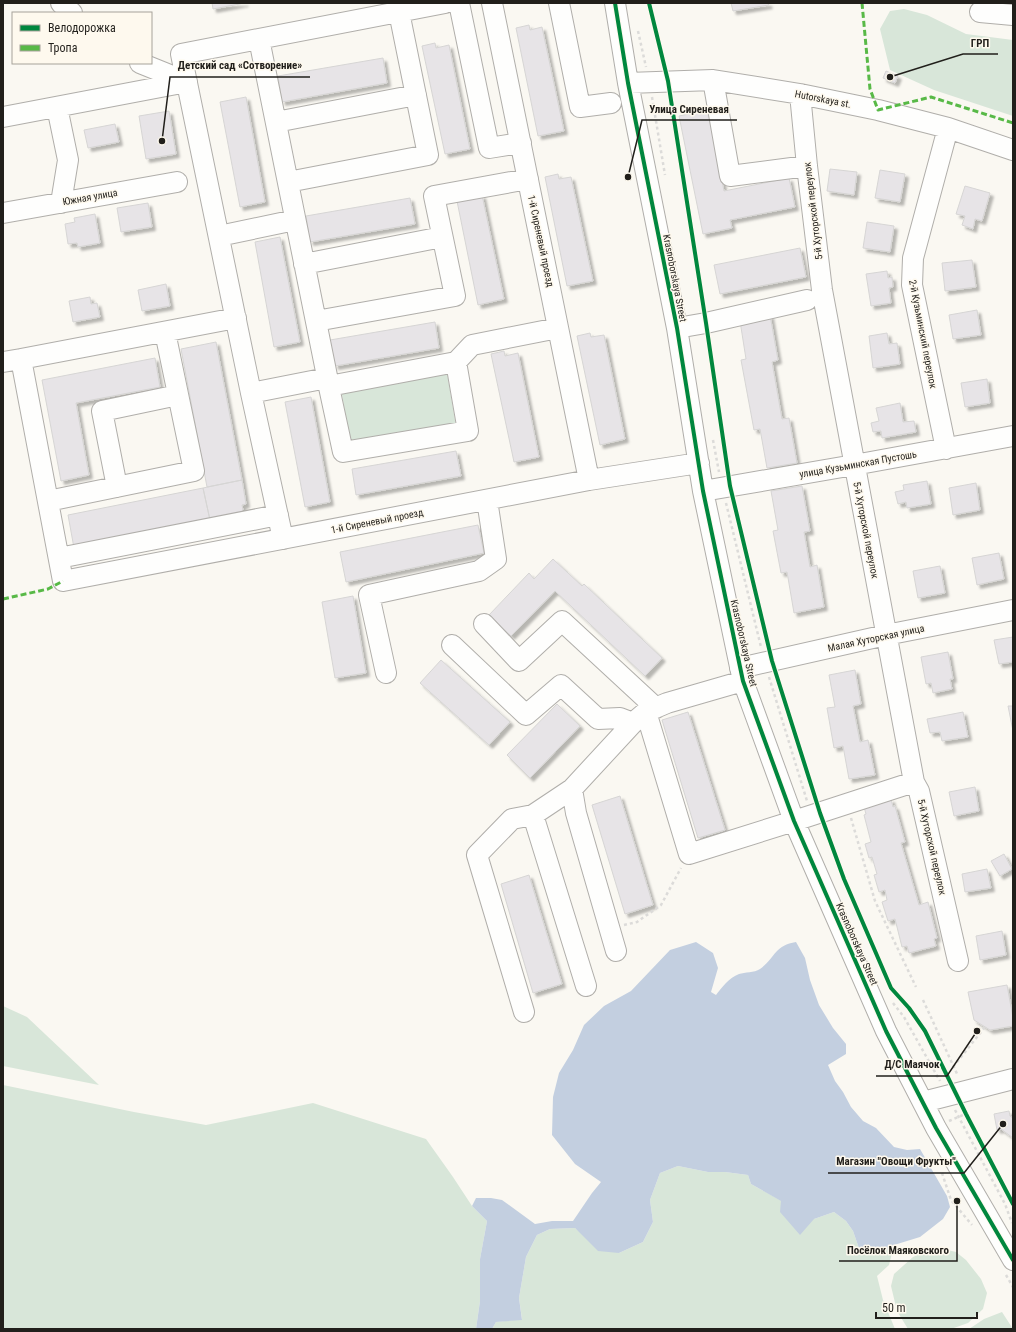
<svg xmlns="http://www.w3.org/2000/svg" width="1016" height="1332" font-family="'Roboto Condensed',sans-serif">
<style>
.green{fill:#d8e6d9}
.water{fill:#c3cfe0}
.building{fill:#e7e4e7;stroke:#d6d5d4;filter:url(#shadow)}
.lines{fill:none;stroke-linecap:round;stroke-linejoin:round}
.minor-casing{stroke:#b0aeaa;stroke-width:22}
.path{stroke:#dcdbd9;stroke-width:2.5;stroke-dasharray:3 3;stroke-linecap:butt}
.minor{stroke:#fefefd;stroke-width:20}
.quiet{stroke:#58b947;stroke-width:3;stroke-dasharray:6 3;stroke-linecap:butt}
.cycleway-casing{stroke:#fef9ee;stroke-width:6}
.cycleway{stroke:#00873e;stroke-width:4}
.labels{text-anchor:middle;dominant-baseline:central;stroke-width:3;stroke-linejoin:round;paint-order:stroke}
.street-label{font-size:10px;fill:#211f1b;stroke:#fef9ee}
.leader{fill:none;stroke:#211f1b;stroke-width:1.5}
.callout-dot{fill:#211f1b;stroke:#fef9ee;stroke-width:1.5}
.callout-label{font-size:11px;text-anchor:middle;font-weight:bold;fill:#211f1b;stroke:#fef9ee;stroke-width:3;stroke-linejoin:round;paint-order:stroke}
</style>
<defs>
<filter id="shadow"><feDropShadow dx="3.5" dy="3.5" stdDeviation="1" flood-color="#0004"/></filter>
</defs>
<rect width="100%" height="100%" fill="#faf8f2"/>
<path class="green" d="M 904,9 L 927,15 L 966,34 L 1013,40 L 1013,116 L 934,90 L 890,70 L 880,29 L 890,11 Z
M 447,373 L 456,426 L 350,441 L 341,389 Z
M 3,1006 L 27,1017 L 99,1085 L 3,1066 Z
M 3,1085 L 134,1112 L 206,1125 L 313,1103 L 426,1139 L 453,1177 L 472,1206 L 487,1221 L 480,1259 L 480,1301 L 476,1329 L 3,1329 Z
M 678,1166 L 708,1172 L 725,1172 L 748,1175 L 751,1184 L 814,1219 L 834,1212 L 846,1221 L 853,1231 L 860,1251 L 882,1252 L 894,1245 L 889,1265 L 877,1276 L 883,1300 L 895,1329 L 492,1329 L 496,1322 L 522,1319 L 519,1298 L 526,1257 L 537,1235 L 550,1229 L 575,1228 L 586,1237 L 619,1253 L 643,1242 L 653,1222 L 650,1200 L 660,1173 Z
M 935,1247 L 956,1252 L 966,1260 L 981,1279 L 987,1293 L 983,1309 L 968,1323 L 951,1329 L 908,1329 L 897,1311 L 891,1286 L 894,1274 L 913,1257 Z
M 1002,1312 L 1013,1329 L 969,1329 L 984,1319 Z"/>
<path class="water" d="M 696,942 L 713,953 L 718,968 L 711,992 L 716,995 C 722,987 729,978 739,974 C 745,972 754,973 760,969 C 775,958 775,945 796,942 L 805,958 L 810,980 L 819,1005 L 833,1028 L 846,1044 L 846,1054 L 828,1065 L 835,1081 L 843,1092 L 851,1107 L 863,1121 L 876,1128 L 894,1147 L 907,1150 L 920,1149 L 947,1196 L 950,1207 L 943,1219 L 920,1237 L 894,1245 L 882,1252 L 860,1251 L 853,1231 L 846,1221 L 834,1212 L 814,1219 L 800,1235 L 780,1212 L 781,1201 L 751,1184 L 748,1175 L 725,1172 L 708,1172 L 678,1166 L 660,1173 L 650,1200 L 653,1222 L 643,1242 L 619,1253 L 598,1251 L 575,1228 L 550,1229 L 537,1235 L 526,1257 L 519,1298 L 522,1320 L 496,1322 L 492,1329 L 476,1329 L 480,1301 L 480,1259 L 487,1221 L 472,1206 L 476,1198 L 491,1198 L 502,1200 L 535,1224 L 552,1221 L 573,1221 L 592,1193 L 601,1182 L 575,1164 L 552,1135 L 553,1097 L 559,1073 L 573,1050 L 584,1025 L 604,1006 L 631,991 L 670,950 Z"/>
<path class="building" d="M 212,3 L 245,3 L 213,9 Z
M 731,3 L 768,3 L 769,5 L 733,11 Z
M 529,25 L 530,30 L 542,27 L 564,131 L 538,136 L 516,28 Z
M 435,43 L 436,48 L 449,45 L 470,149 L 445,154 L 422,46 Z
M 383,58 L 387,83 L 282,102 L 278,76 Z
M 886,71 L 898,76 L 895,83 L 883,78 Z
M 246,97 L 265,202 L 240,207 L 220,102 Z
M 708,110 L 724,191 L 789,178 L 795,207 L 730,220 L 732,228 L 703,234 L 679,116 Z
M 169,111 L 176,154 L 146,159 L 139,116 Z
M 115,124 L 119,142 L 88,148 L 84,130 Z
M 830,169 L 857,172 L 854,195 L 827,191 Z
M 880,170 L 905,174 L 900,202 L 875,198 Z
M 558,174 L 559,179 L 571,177 L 593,281 L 567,286 L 545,177 Z
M 965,186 L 990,193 L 982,221 L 975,219 L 973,229 L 962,225 L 965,216 L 956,214 Z
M 482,195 L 504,299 L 478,305 L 457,201 Z
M 410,198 L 415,224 L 310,242 L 306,216 Z
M 148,203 L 152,227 L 121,232 L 117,208 Z
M 95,214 L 100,243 L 78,247 L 77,243 L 68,244 L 65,224 L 75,222 L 74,218 Z
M 867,222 L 894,226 L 890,252 L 863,248 Z
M 280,237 L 300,342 L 274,347 L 255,242 Z
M 800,248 L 806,277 L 720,294 L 714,265 Z
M 972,260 L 976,287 L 945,291 L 942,263 Z
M 887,271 L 888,278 L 892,277 L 893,287 L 889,288 L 891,303 L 871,306 L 866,274 Z
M 166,284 L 170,306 L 142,311 L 138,290 Z
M 90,297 L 91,304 L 97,303 L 100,317 L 73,322 L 69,301 Z
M 977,310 L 981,335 L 953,339 L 949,315 Z
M 770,315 L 778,360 L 772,362 L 782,419 L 789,418 L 797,463 L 767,468 L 760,429 L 754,430 L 741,360 L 746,359 L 740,321 Z
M 435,322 L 439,348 L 335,366 L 330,340 Z
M 590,333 L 591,337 L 604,335 L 625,439 L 600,445 L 577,336 Z
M 887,333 L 889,344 L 897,343 L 900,364 L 873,368 L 869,336 Z
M 216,342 L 242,480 L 207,487 L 181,349 Z
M 504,351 L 505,356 L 518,353 L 539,457 L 514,462 L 491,354 Z
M 155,358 L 160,387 L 76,403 L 89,475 L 61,481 L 42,380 Z
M 987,379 L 990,403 L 965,407 L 961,383 Z
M 311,397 L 330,502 L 305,507 L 285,402 Z
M 900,403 L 903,422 L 914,421 L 916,432 L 882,438 L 881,431 L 873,432 L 871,423 L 879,421 L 876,408 Z
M 456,451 L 461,476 L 356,495 L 352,469 Z
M 242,480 L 246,504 L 242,505 L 243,510 L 238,515 L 210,520 L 203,488 Z
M 927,481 L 931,504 L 907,508 L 906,502 L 898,504 L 895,492 L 904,490 L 903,485 Z
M 976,483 L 980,510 L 953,515 L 949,488 Z
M 802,486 L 810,531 L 804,532 L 810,567 L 817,565 L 824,607 L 794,613 L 787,572 L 781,573 L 773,531 L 778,530 L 771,491 Z
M 203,488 L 210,520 L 74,548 L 68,515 Z
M 478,525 L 484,553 L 346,582 L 340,552 Z
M 999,553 L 1004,579 L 977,585 L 972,558 Z
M 553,559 L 582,586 L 584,584 L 662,658 L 645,676 L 555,591 L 511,636 L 489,615 L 529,573 L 534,579 Z
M 940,566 L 945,593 L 918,598 L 913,571 Z
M 353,596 L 366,673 L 335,678 L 322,602 Z
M 1013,637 L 1013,662 L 999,664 L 994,640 Z
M 948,652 L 953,679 L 950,679 L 952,689 L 933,693 L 931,683 L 926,684 L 921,657 Z
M 441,660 L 510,722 L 489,745 L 420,683 Z
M 855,670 L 861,704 L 853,706 L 860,742 L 868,740 L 875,775 L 849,779 L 843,746 L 834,748 L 827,708 L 835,707 L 829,675 Z
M 557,704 L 580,726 L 530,778 L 507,755 Z
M 1008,706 L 1013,706 L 1013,731 Z
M 688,712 L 725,830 L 698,838 L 662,720 Z
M 963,712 L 968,737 L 942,741 L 940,732 L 930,733 L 927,719 Z
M 975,787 L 979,811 L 954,816 L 949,792 Z
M 620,796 L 653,905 L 625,914 L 592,805 Z
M 891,799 L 893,807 L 895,806 L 905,842 L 901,843 L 919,905 L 928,902 L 937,938 L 934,939 L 936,946 L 909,953 L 907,946 L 902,947 L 895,919 L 888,921 L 882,902 L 887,900 L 885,890 L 879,892 L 874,875 L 877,874 L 872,857 L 869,858 L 865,844 L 871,842 L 864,815 L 866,814 L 864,807 Z
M 1004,854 L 1012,869 L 1000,876 L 991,861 Z
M 987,869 L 991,888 L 965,892 L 962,874 Z
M 529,875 L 562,984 L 533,993 L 501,884 Z
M 1002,931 L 1006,955 L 980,960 L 976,936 Z
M 1007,985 L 1013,1018 L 1013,1026 L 990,1030 L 974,1020 L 968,992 Z
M 1009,1111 L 1010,1116 L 1013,1118 L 1013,1138 L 1001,1129 L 997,1130 L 994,1114 Z"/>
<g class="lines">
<defs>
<path id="minor" d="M 61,3 L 72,13
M 459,3 L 489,148 L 521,143
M 492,3 L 589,480
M 559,3 L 580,107 L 611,103
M 615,3 L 628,83 L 677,328 L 703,491 L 743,681 L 794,821 L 886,1031 L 936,1128 L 1013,1260
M 980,12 L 1013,15
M 140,63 L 187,82
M 713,80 L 730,176 L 807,166
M 628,83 L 713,80 L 800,94 L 878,110 L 948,128 L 1013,150
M 800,94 L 807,166 L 822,290 L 914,782 L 919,791 L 958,961
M 57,107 L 68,160 L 61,203
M 3,117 L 187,82
M 276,122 L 416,95
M 288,182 L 428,155 L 399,12
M 3,213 L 177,182
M 219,236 L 295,220
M 304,264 L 442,237
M 236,318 L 21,359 L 63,581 L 589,480 L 699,463
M 316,321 L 455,296 L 434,196 L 528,179
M 677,328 L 706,323 L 807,300
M 3,362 L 21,359
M 456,362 L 472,345 L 558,328
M 251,393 L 327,378 L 343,452 L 468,431 L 456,362 L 329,386 L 259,39
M 946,449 L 912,285 L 913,258 L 948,128
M 117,487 L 102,411 L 178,395
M 703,491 L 854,465 L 1013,436
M 48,501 L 194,471 L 165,332
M 283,539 L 251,393 L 181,54 L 445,3
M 59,558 L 278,515
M 484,624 L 519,661 L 562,621 L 656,708
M 452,645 L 526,715 L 561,685 L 598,719 L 620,718 L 633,723 L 646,712 L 689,854 L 794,821 L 914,782
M 740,668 L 886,635 L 1013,610
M 386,673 L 369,595 L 479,571 L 496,559 L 487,500
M 572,789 L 533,815 L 586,986
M 616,951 L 576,813 L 572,789 L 633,723 L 646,712 L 667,703 L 743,681
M 524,1012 L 477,855 L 512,819 L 533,815
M 923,1102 L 1013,1079"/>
</defs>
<use href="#minor" class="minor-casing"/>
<path class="path" d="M 638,31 L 646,67
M 652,97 L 665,175
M 713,440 L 719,472
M 726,503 L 761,647
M 769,677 L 807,801
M 851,818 L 875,901 L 916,987
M 624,925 L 637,922 L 661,905 L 681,868
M 923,1000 L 958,1076
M 893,1003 L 904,1017 L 940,1081
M 953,1067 L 985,1027
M 955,1110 L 1005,1204 L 1012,1223
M 949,1121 L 958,1117 L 966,1114
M 942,1173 L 951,1200 L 972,1225
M 1006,1275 L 1013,1287"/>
<use href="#minor" class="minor"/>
<path class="quiet" d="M 862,3 L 870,89 L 878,110 L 931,97 L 1013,123
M 3,599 L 48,589 L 63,581"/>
<defs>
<path id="cycleway" d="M 615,3 L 628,83 L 677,328 L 703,491 L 743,681 L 794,821 L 886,1031 L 936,1128 L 1013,1260
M 649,3 L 668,81 L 706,323 L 730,486 L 772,661 L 820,813 L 844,879 L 891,988 L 909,1008 L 925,1031 L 966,1114 L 1013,1204"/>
</defs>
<use href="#cycleway" class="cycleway-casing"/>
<use href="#cycleway" class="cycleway"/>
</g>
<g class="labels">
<g class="street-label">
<text transform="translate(823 99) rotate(11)">Hutorskaya st.</text>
<text transform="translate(90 197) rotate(-10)">Южная улица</text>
<text transform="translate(813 211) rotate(-97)">5-й Хуторской переулок</text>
<text transform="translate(541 241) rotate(78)">1-й Сиреневый проезд</text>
<text transform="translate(675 278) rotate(79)">Krasnoborskaya Street</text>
<text transform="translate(923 334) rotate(79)">2-й Кузьминский переулок</text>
<text transform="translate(858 464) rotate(-10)">улица Кузьминская Пустошь</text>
<text transform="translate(377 521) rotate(-11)">1-й Сиреневый проезд</text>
<text transform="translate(866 530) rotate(79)">5-й Хуторской переулок</text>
<text transform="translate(876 638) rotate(-12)">Малая Хуторская улица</text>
<text transform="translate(744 643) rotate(77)">Krasnoborskaya Street</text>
<text transform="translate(932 847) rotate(77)">5-й Хуторской переулок</text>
<text transform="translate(857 944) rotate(66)">Krasnoborskaya Street</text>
</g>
</g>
<path class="leader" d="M890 77L963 54H998M162 141L170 77H310M628 177L642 120H737M977 1031L947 1076H876M1003 1124L964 1173H828M957 1201L957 1261H839"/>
<g class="callout-dot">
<circle cx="890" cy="77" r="4"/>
<circle cx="162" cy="141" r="4"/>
<circle cx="628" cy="177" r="4"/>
<circle cx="977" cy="1031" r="4"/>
<circle cx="1003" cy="1124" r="4"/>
<circle cx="957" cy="1201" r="4"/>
</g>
<g class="callout-label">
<text x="980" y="47">ГРП</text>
<text x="240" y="69">Детский сад «Сотворение»</text>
<text x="689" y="113">Улица Сиреневая</text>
<text x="912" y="1068">Д/С Маячок</text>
<text x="896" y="1165">Магазин "Овощи Фрукты"</text>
<text x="898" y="1254">Посёлок Маяковского</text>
</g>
<rect width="1016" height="1332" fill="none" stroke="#211f1b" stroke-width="8"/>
<rect x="12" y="12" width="140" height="52" fill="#fef9ee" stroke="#a6a29a"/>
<rect x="20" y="25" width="20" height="6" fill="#00873e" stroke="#a6a29a"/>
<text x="48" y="32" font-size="12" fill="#211f1b">Велодорожка</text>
<rect x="20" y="45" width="20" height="6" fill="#58b947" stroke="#a6a29a"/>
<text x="48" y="52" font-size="12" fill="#211f1b">Тропа</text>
<path d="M876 1312v6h101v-6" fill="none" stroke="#211f1b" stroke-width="2"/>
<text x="882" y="1312" font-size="12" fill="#211f1b" stroke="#fef9ee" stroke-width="3" paint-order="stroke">50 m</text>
</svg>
